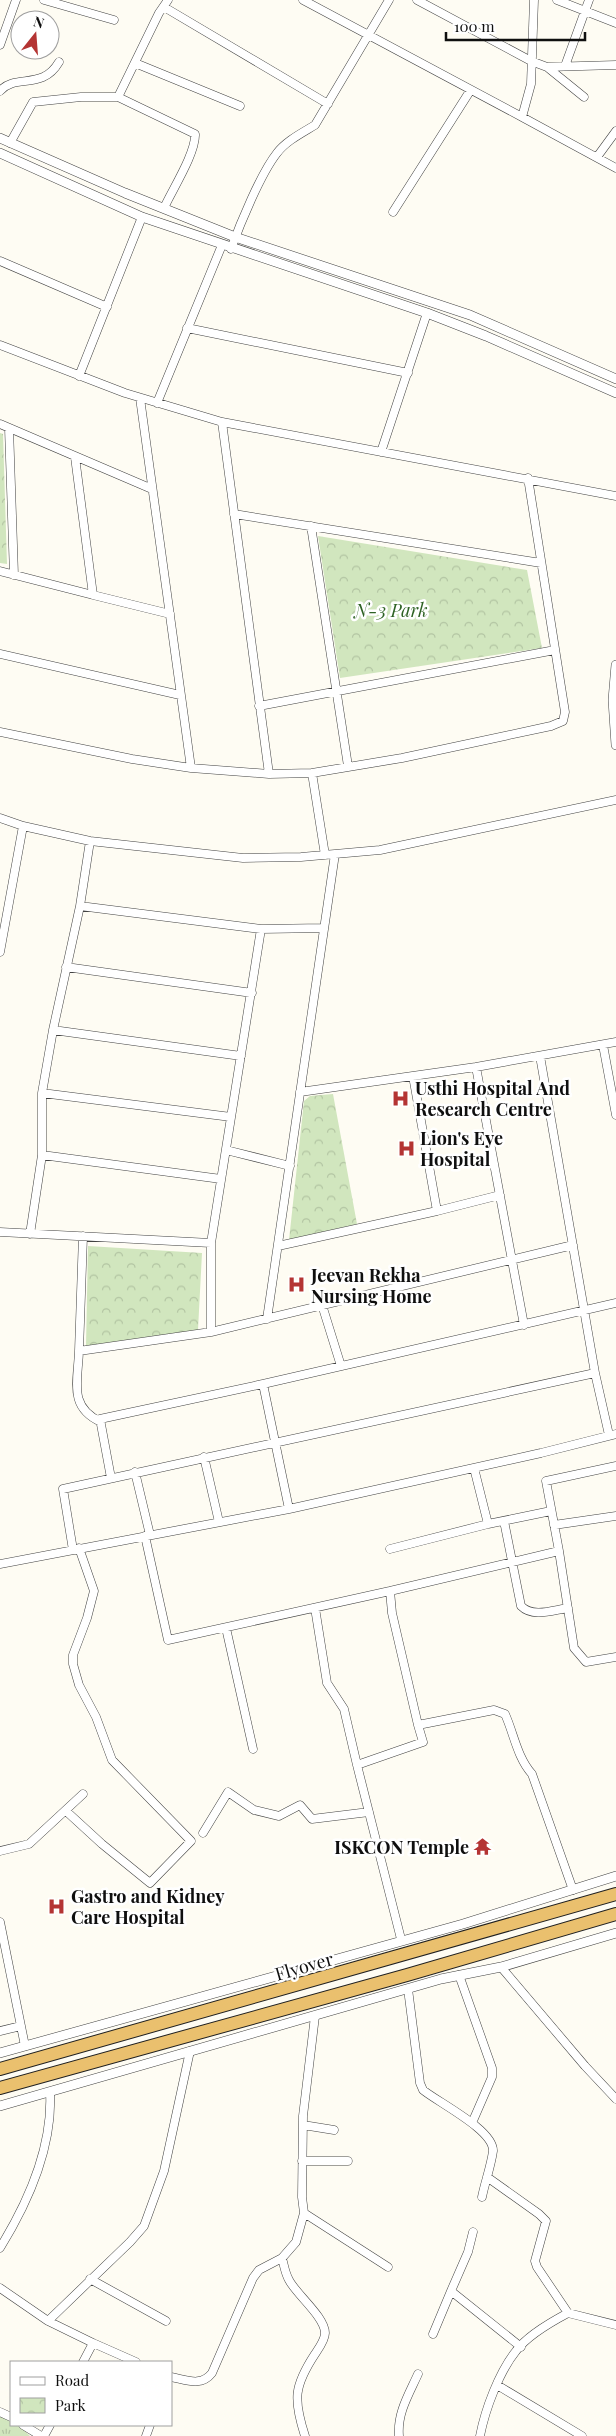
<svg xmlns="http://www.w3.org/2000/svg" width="616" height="2436" font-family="'Playfair Display',serif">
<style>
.grass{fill:url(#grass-tufts)}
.park{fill:url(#park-crowns)}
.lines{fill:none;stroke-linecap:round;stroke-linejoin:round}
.minor-casing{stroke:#424242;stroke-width:9}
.tertiary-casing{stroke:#424242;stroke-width:10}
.trunk-casing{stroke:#202020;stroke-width:14}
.minor{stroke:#fff;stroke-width:8}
.tertiary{stroke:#fff;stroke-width:9}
.trunk{stroke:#eac06e;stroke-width:12}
.labels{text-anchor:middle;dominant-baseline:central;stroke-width:5;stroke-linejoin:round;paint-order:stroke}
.park-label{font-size:18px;font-style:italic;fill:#2e6224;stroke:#fff}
.poi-label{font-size:18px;font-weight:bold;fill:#0f0f0f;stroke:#fff;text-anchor:start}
.street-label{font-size:18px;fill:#0f0f0f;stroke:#fff}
</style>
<defs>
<pattern id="grass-tufts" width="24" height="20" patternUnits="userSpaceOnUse" patternTransform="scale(1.25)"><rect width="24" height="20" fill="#d1e6be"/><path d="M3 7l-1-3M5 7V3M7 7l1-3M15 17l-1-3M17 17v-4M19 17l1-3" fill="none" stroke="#b2c4a2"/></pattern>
<pattern id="park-crowns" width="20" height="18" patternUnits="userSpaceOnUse" patternTransform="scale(1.25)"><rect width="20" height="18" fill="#d1e6be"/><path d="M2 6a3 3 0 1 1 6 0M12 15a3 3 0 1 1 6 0" fill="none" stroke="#b2c4a2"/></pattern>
</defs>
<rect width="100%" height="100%" fill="#fefcf3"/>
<path class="grass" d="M 0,2414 L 11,2418 L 11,2425 L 19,2425 L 30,2436 L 0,2436 Z"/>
<path class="park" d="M 0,433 L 3,434 L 7,564 L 0,563 Z
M 318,536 L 527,570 L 542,648 L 340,678 Z
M 333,1094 L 357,1224 L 289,1240 L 304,1101 L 310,1096 Z
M 88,1246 L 202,1253 L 198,1330 L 86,1346 Z"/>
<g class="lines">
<defs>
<path id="minor" d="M 44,0 L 114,20
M 303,0 L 522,117
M 417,0 L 531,61 L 547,67 L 616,65
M 534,0 L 531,84 L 522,117 L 616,168
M 557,0 L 616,23
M 164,7 L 328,104
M 0,45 L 16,0
M 135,63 L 240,106
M 565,66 L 589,0
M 547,67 L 584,97
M 0,91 C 16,73 42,91 59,62
M 10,143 L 33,102 L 81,97 L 118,97
M 597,157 L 616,131
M 164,208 C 172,190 196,153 195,134 L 118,97 L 159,13 L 168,0
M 393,212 L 470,91
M 231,249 C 240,224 261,173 277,153 C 286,141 302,133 315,125 L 389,0
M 0,261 L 107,307
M 187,328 L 408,373
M 0,345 L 125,393 L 222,422 L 616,496
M 79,376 L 142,217
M 140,398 L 191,768
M 157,403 L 222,245
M 222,422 L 269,774 L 312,773
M 0,424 L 152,489
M 9,428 L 14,575
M 381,452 L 427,313
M 234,514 L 541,563
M 311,526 L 348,766
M 0,571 L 93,595 L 75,457
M 93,595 L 170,614
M 0,654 L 180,695
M 259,706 L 555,650
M 0,732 L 132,759 L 191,768 L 269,774
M 0,818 L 23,826 L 90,841 L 243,858 L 301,857 L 380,850 L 616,800
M 325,855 L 312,773 L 402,758 L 551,726 L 563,721 L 565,712 L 528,478
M 80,906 L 261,929 L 324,928
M 0,952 L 23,826
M 66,967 L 252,993
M 53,1030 L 241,1056
M 603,1045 L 616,1115
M 540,1056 L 595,1373 L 609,1435
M 476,1067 L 524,1325
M 413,1076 L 437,1211 L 500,1195
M 300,1092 L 476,1067 L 616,1042
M 42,1093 L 231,1117
M 226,1150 L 290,1166
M 42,1155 L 221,1179
M 0,1232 L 211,1243 L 211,1332 L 573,1245
M 30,1234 L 42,1155 L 42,1093 L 53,1030 L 80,906 L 90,841
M 83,1236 L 79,1351 L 211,1332
M 211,1243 L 261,929
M 278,1246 L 437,1211
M 322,1305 L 341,1366
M 267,1319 L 335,854
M 79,1351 C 78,1381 68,1407 101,1422
M 263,1384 L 289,1509
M 204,1457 L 219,1522
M 474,1468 L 488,1524
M 135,1472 L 150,1535
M 111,1478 L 100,1419 L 263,1384 L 616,1303
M 504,1521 L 521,1606 C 533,1618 553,1610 568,1608
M 554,1525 L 616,1516
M 145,1536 L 168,1640 L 390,1591 L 392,1613 L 418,1725
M 390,1549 L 488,1524 L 551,1511
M 73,1550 L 63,1489 L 595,1373
M 559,1551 L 546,1481 L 616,1466
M 0,1564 L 289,1509 L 541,1453 L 616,1434
M 390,1591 L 559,1551 L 574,1648 L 586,1662 L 616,1657
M 315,1608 L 327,1683 L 344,1709 L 357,1765
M 226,1628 L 253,1749
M 66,1811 L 102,1844 L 150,1883 L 191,1841 L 112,1760 L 96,1717 L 79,1685 L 73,1664 L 73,1655 L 87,1618 L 94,1591 L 79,1548
M 203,1833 L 228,1792 L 254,1810 L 279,1816 L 300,1805 L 312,1819 L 369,1812
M 0,1851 L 29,1844 L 83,1794
M 0,1922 L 25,2046
M 401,1939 L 357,1765 L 423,1742 L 418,1725 L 494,1710 L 505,1714 C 514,1734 517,1757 532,1774 L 573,1890
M 501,1967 L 585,2066 L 616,2099
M 459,1975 L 492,2068 L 492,2077 L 472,2123
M 408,1989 L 420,2083 L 423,2090 C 439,2103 494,2130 493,2151 C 491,2166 485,2182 482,2197
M 0,2031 L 21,2026
M 303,2125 L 334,2130
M 302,2161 L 348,2161
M 487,2177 L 539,2214 L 546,2221 L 535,2261 L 537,2267 L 568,2313
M 304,2213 L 388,2267
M 473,2232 L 468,2252 L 451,2291 L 521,2347
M 0,2248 C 29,2201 53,2147 50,2092
M 90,2279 L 166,2321
M 0,2288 L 48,2321
M 433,2334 L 451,2291
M 93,2343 L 136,2362
M 83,2362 L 93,2343 L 48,2321 L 130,2242 L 144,2226 L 164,2171 L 190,2051
M 171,2377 C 187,2380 201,2387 212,2373 L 253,2278 L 259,2270 L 282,2258
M 497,2385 L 582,2436
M 0,2412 L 11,2417
M 23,2425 L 41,2436
M 44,2436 L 50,2425
M 146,2436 L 150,2425
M 305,2436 C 293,2399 294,2386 315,2354 C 319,2348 325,2340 325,2333 C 325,2317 296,2294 289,2280 C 285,2273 284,2265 282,2258 L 296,2242 L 304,2213 L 302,2197 L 303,2116 L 315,2016
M 399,2436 C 397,2413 409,2394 418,2374
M 480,2436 C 485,2410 499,2372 516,2351 C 527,2336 551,2322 568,2313 L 616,2325"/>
<path id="tertiary" d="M 0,138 L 125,193 L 235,237 L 470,315 L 616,379
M 0,153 L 142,217 L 427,313 L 486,336 L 616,393
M 616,665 L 613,700 L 616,745
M 0,2053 L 463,1924 L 616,1876
M 0,2106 L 441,1979 L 501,1967 L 616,1933"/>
<path id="trunk" d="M 0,2069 L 616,1894
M 0,2088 L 407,1975 L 616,1914"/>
</defs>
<use href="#minor" class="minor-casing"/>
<use href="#tertiary" class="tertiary-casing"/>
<use href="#trunk" class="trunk-casing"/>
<use href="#minor" class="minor"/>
<use href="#tertiary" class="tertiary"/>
<use href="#trunk" class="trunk"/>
</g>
<defs>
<symbol id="hospital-bare" viewBox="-9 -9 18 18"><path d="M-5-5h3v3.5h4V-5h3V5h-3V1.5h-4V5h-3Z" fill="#b43433" stroke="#fff" stroke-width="2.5" paint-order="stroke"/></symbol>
<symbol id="temple-bare" viewBox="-9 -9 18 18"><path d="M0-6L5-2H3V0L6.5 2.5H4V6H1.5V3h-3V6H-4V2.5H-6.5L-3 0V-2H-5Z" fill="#b43433" stroke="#fff" stroke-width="2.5" paint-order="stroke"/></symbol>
</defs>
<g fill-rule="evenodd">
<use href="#hospital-bare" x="388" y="1086" width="25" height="25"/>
<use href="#hospital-bare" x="394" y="1136" width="25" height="25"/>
<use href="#hospital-bare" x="284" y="1272" width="25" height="25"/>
<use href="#temple-bare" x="470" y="1834" width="25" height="25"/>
<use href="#hospital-bare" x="44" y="1894" width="25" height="25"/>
</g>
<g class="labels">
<g class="park-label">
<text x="391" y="610">N-3 Park</text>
</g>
<g class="poi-label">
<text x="415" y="1088">Usthi Hospital And<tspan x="415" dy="21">Research Centre</tspan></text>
<text x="420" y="1138">Lion's Eye<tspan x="420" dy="21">Hospital</tspan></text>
<text x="311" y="1275">Jeevan Rekha<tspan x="311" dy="21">Nursing Home</tspan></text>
<text x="469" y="1847" text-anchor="end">ISKCON Temple</text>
<text x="71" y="1896">Gastro and Kidney<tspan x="71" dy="21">Care Hospital</tspan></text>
</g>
<g class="street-label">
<text transform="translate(304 1966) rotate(-16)">Flyover</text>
</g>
</g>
<rect x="10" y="2361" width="162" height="65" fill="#ffffff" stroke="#9f9f9f"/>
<rect x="20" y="2377" width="25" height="8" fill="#ffffff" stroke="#9f9f9f"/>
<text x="55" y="2386" font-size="15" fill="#0f0f0f">Road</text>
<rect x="20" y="2398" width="25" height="15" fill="url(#park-crowns)" stroke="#9f9f9f"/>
<text x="55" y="2411" font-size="15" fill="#0f0f0f">Park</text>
<g transform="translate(35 35) rotate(17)"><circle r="24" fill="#ffffff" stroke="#9f9f9f"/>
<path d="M0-4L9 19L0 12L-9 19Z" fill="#b43433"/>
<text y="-8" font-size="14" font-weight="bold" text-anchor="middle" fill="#0f0f0f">N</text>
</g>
<path d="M446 32v8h139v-8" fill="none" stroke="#0f0f0f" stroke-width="2.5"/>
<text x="454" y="32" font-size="15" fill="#0f0f0f" stroke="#ffffff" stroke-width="4" paint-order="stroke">100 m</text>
</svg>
